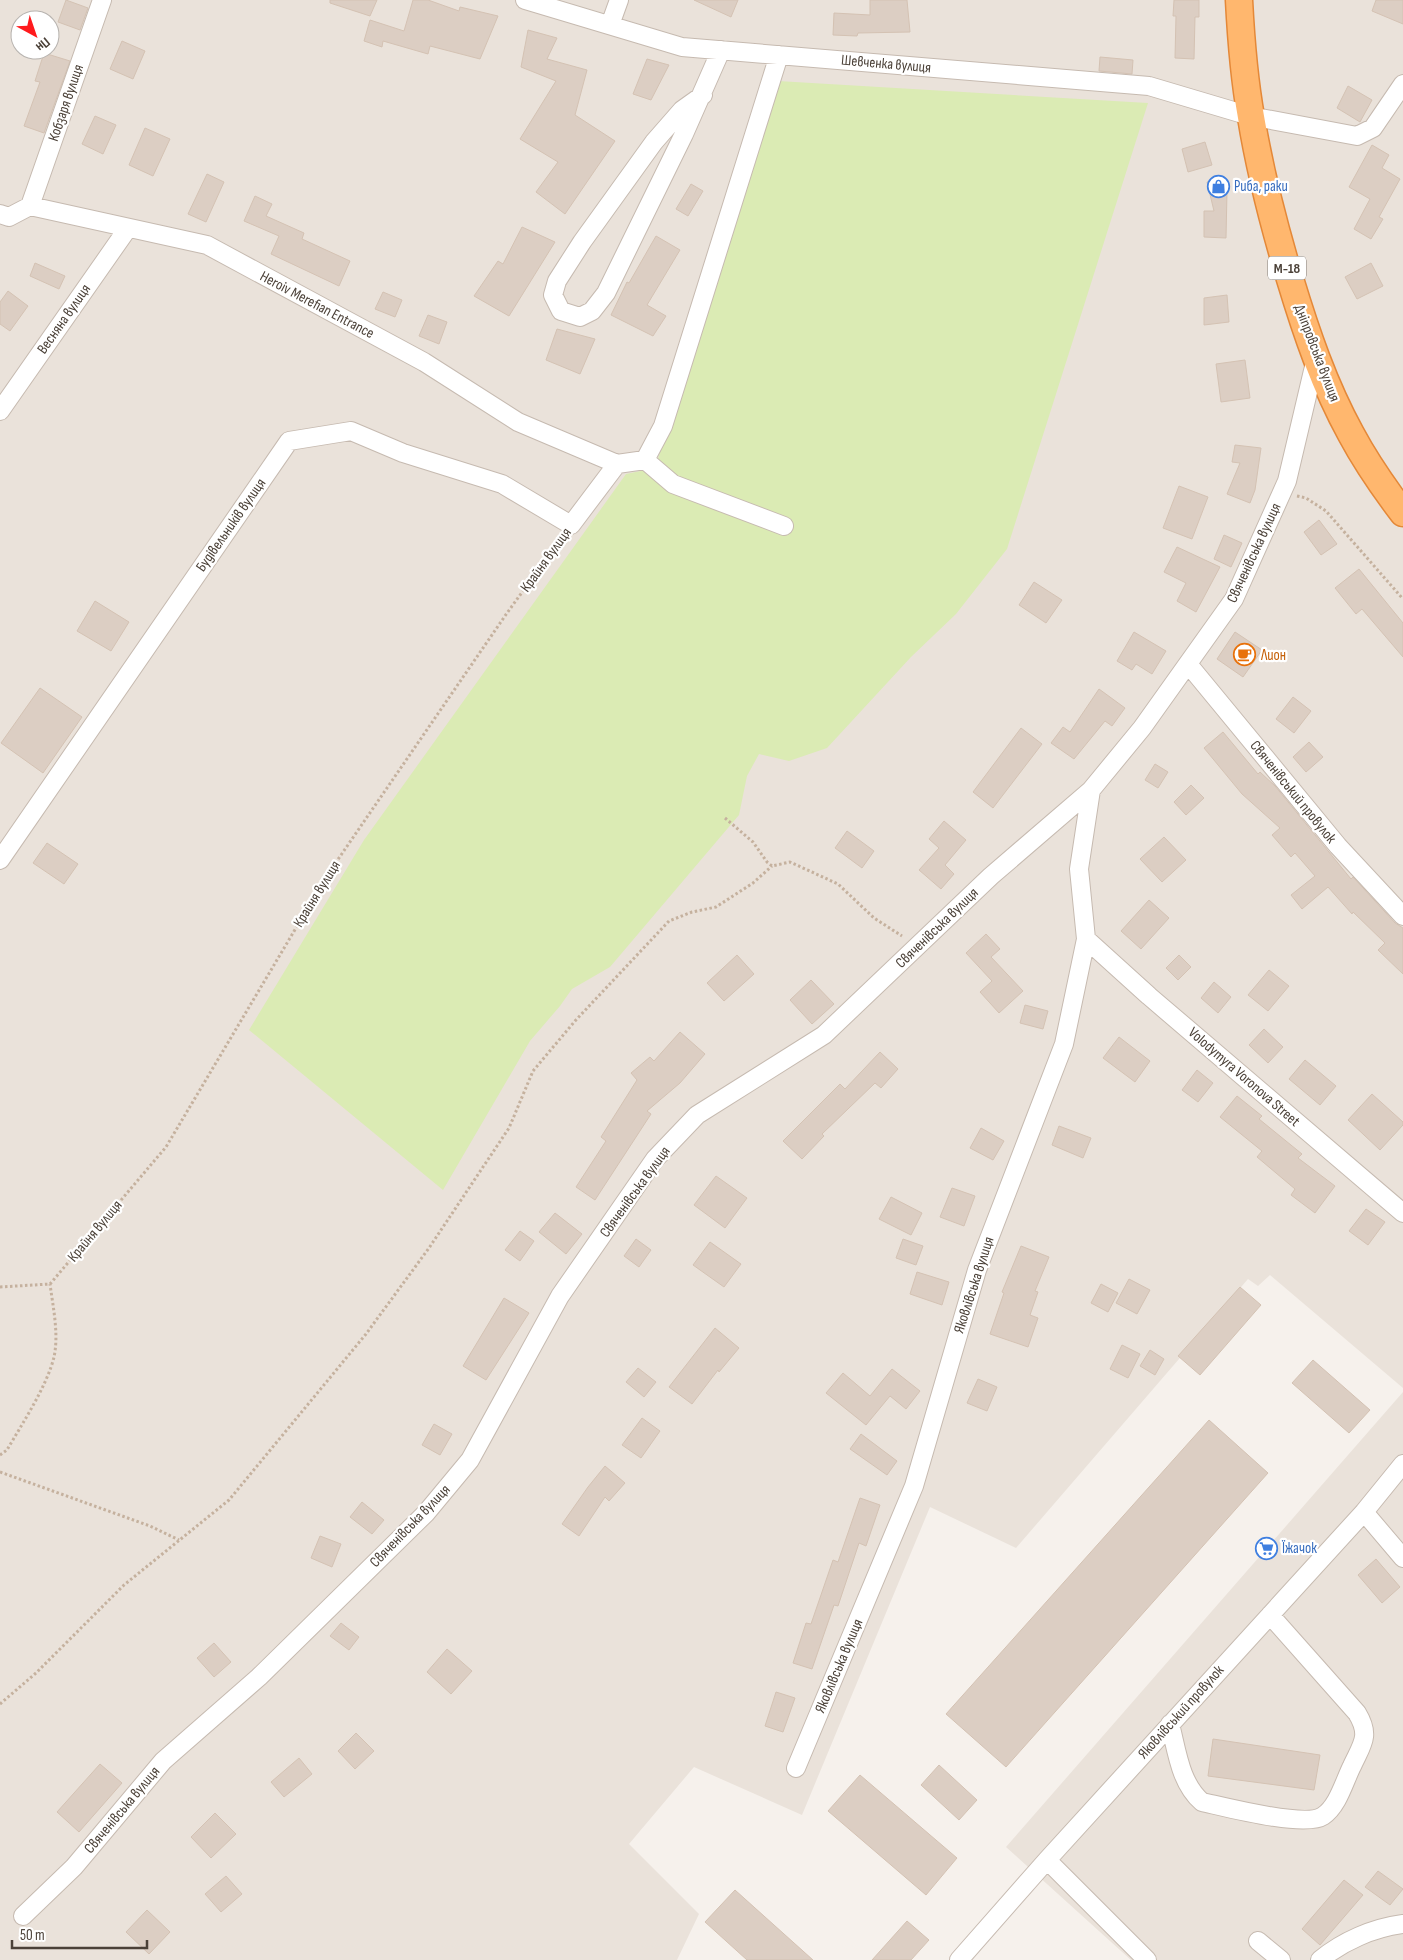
<svg xmlns="http://www.w3.org/2000/svg" width="1403" height="1960" font-family="'Sofia Sans Condensed',sans-serif">
<style>
.residential{fill:#eae2da;fill-rule:evenodd}
.green{fill:#dbebb4}
.building{fill:#dccec3;stroke:#d4c2b3}
.lines{fill:none;stroke-linecap:round;stroke-linejoin:round}
.minor-casing{stroke:#c6bab0;stroke-width:20}
.highway-casing{stroke:#e48838;stroke-width:29}
.path{stroke:#c5b19e;stroke-width:3;stroke-dasharray:2.5 2.5;stroke-linecap:butt}
.minor{stroke:#fff;stroke-width:18}
.highway{stroke:#ffb76e;stroke-width:26}
.labels{text-anchor:middle;dominant-baseline:central;stroke-width:4.5;stroke-linejoin:round;paint-order:stroke}
.shield{fill:#fff;stroke:#817a74;stroke-width:1}
.shield-label{font-size:14px;font-weight:bold;fill:#4b4138}
.street-label{font-size:15px;fill:#4b4138;stroke:#fff}
.shop-label{font-size:15px;fill:#366cbe;stroke:#fff;text-anchor:start}
.food-label{font-size:15px;fill:#c56008;stroke:#fff;text-anchor:start}
</style>
<rect width="100%" height="100%" fill="#f6f1ec"/>
<path class="residential" d="M 0,0 L 1403,0 L 1403,1388 L 1270,1275 L 1258,1286 L 1248,1279 L 1016,1548 L 930,1507 L 802,1815 L 694,1767 L 629,1844 L 699,1914 L 677,1960 L 0,1960 ZM 20,20 L 50,20 L 50,50 L 20,50 Z
M 1403,1392 L 1403,1960 L 1131,1960 L 1006,1847 Z"/>
<path class="green" d="M 778,81 L 1148,103 L 1007,549 L 956,614 L 911,657 L 827,748 L 789,761 L 759,754 L 747,776 L 739,815 L 610,967 L 572,989 L 560,1006 L 530,1041 L 443,1190 L 249,1030 L 364,840 L 626,474 L 655,468 Z"/>
<path class="building" d="M 66,0 L 88,8 L 80,30 L 58,22 Z
M 330,0 L 377,0 L 370,16 L 330,3 Z
M 413,0 L 428,0 L 459,11 L 460,7 L 498,16 L 480,59 L 430,46 L 428,54 L 383,41 L 382,47 L 364,41 L 370,20 L 404,31 Z
M 694,0 L 738,0 L 731,17 Z
M 870,0 L 907,0 L 910,32 L 858,33 L 857,36 L 833,35 L 834,13 L 870,15 Z
M 1174,0 L 1199,0 L 1199,17 L 1195,17 L 1194,59 L 1175,58 L 1176,16 L 1173,16 Z
M 1376,0 L 1403,0 L 1403,24 L 1372,11 Z
M 528,30 L 557,38 L 547,59 L 587,70 L 575,115 L 615,141 L 565,214 L 536,192 L 558,162 L 520,139 L 556,81 L 521,67 Z
M 122,41 L 145,51 L 133,79 L 110,69 Z
M 44,53 L 70,61 L 44,133 L 24,126 L 40,82 L 35,81 Z
M 1100,57 L 1133,60 L 1132,74 L 1099,71 Z
M 647,59 L 669,65 L 651,100 L 633,94 Z
M 1348,86 L 1372,100 L 1360,122 L 1337,108 Z
M 95,116 L 116,125 L 103,154 L 82,144 Z
M 145,128 L 170,139 L 153,176 L 129,165 Z
M 1205,142 L 1212,165 L 1188,172 L 1182,149 Z
M 1372,145 L 1389,155 L 1382,168 L 1400,179 L 1379,217 L 1383,219 L 1371,239 L 1354,229 L 1370,199 L 1349,187 Z
M 207,174 L 224,182 L 206,222 L 188,214 Z
M 1225,177 L 1228,191 L 1227,191 L 1226,238 L 1204,237 L 1204,211 L 1214,211 L 1207,182 Z
M 691,184 L 703,191 L 688,216 L 676,209 Z
M 255,196 L 272,204 L 266,216 L 304,233 L 302,239 L 350,261 L 339,286 L 271,254 L 279,236 L 244,221 Z
M 522,227 L 555,242 L 509,316 L 474,296 L 498,261 L 503,264 Z
M 656,236 L 680,250 L 647,305 L 666,316 L 653,336 L 611,315 L 627,282 L 629,283 Z
M 35,263 L 65,276 L 59,289 L 30,276 Z
M 1371,263 L 1383,286 L 1357,299 L 1345,277 Z
M 8,291 L 28,306 L 10,331 L 0,324 L 0,302 Z
M 383,292 L 402,300 L 395,317 L 375,309 Z
M 1227,295 L 1229,322 L 1204,325 L 1204,298 Z
M 428,315 L 447,322 L 439,344 L 419,336 Z
M 557,329 L 595,339 L 580,374 L 546,360 Z
M 1245,360 L 1250,398 L 1221,402 L 1216,364 Z
M 1235,445 L 1261,448 L 1255,490 L 1250,503 L 1227,494 L 1240,463 L 1232,462 Z
M 1179,486 L 1208,497 L 1192,539 L 1163,528 Z
M 1319,520 L 1337,544 L 1321,555 L 1304,532 Z
M 1224,535 L 1242,543 L 1231,567 L 1214,559 Z
M 1177,547 L 1220,567 L 1196,612 L 1177,601 L 1186,583 L 1164,572 Z
M 1359,569 L 1403,623 L 1403,657 L 1362,609 L 1356,614 L 1335,588 Z
M 1034,582 L 1062,600 L 1046,623 L 1019,605 Z
M 95,601 L 129,622 L 111,651 L 77,631 Z
M 1134,632 L 1166,651 L 1152,674 L 1136,664 L 1132,670 L 1117,661 Z
M 1235,632 L 1262,650 L 1243,677 L 1217,659 Z
M 40,688 L 82,717 L 43,773 L 1,743 Z
M 1099,689 L 1125,708 L 1112,726 L 1105,721 L 1074,759 L 1051,743 L 1063,727 L 1070,732 Z
M 1293,697 L 1311,711 L 1294,733 L 1276,719 Z
M 1021,728 L 1042,744 L 993,808 L 973,792 Z
M 1223,732 L 1258,774 L 1260,772 L 1275,786 L 1351,879 L 1353,877 L 1395,923 L 1403,928 L 1403,974 L 1378,950 L 1385,943 L 1353,912 L 1352,914 L 1328,887 L 1302,909 L 1291,895 L 1315,876 L 1295,853 L 1291,857 L 1272,835 L 1280,828 L 1242,794 L 1204,748 Z
M 1309,742 L 1323,757 L 1306,772 L 1293,757 Z
M 1155,764 L 1168,772 L 1158,788 L 1145,780 Z
M 1191,785 L 1204,798 L 1186,815 L 1174,802 Z
M 944,821 L 966,840 L 945,865 L 954,874 L 941,889 L 919,870 L 939,848 L 929,839 Z
M 847,831 L 874,851 L 862,868 L 835,848 Z
M 1164,837 L 1186,860 L 1162,882 L 1140,859 Z
M 47,843 L 78,864 L 64,884 L 33,863 Z
M 1149,900 L 1169,918 L 1141,949 L 1121,931 Z
M 986,934 L 1000,949 L 991,957 L 1023,991 L 999,1013 L 980,992 L 992,981 L 966,953 Z
M 737,955 L 754,974 L 724,1001 L 707,983 Z
M 1179,955 L 1191,967 L 1178,980 L 1166,968 Z
M 1269,970 L 1289,986 L 1268,1011 L 1248,995 Z
M 811,980 L 834,1004 L 812,1024 L 790,1000 Z
M 1214,982 L 1231,997 L 1218,1013 L 1201,998 Z
M 1025,1005 L 1048,1011 L 1043,1029 L 1020,1023 Z
M 1264,1029 L 1283,1047 L 1268,1063 L 1249,1045 Z
M 680,1032 L 705,1054 L 680,1083 L 647,1111 L 651,1114 L 595,1200 L 576,1187 L 606,1141 L 601,1137 L 637,1080 L 631,1073 L 650,1057 L 654,1061 Z
M 1119,1037 L 1150,1061 L 1135,1082 L 1103,1058 Z
M 880,1052 L 898,1069 L 881,1088 L 875,1083 L 822,1134 L 824,1136 L 802,1159 L 783,1141 L 840,1084 L 845,1089 Z
M 1305,1060 L 1336,1086 L 1320,1105 L 1289,1079 Z
M 1197,1070 L 1213,1083 L 1198,1102 L 1182,1090 Z
M 1372,1094 L 1403,1122 L 1403,1125 L 1380,1150 L 1348,1120 Z
M 1237,1096 L 1262,1116 L 1259,1119 L 1302,1154 L 1298,1158 L 1335,1186 L 1315,1213 L 1291,1195 L 1295,1189 L 1257,1157 L 1262,1151 L 1220,1117 Z
M 1059,1126 L 1091,1138 L 1083,1158 L 1052,1145 Z
M 981,1128 L 1004,1141 L 993,1160 L 970,1148 Z
M 716,1176 L 747,1198 L 725,1228 L 694,1205 Z
M 952,1188 L 975,1196 L 964,1226 L 940,1217 Z
M 891,1197 L 922,1213 L 911,1235 L 879,1219 Z
M 1366,1209 L 1385,1222 L 1368,1245 L 1349,1231 Z
M 555,1213 L 582,1234 L 566,1254 L 539,1232 Z
M 520,1231 L 534,1241 L 520,1261 L 505,1250 Z
M 636,1239 L 651,1250 L 639,1267 L 624,1256 Z
M 903,1239 L 923,1246 L 916,1265 L 896,1258 Z
M 710,1242 L 741,1264 L 724,1287 L 693,1265 Z
M 1021,1246 L 1049,1257 L 1035,1291 L 1038,1292 L 1030,1315 L 1038,1318 L 1028,1347 L 990,1334 L 1004,1293 L 1002,1292 Z
M 917,1272 L 949,1282 L 942,1305 L 910,1294 Z
M 1129,1279 L 1150,1290 L 1137,1314 L 1116,1303 Z
M 1101,1284 L 1118,1293 L 1108,1312 L 1091,1303 Z
M 1240,1287 L 1261,1305 L 1200,1375 L 1178,1356 Z
M 504,1298 L 529,1313 L 486,1380 L 463,1366 Z
M 715,1328 L 739,1348 L 719,1372 L 718,1370 L 692,1404 L 669,1387 Z
M 1122,1345 L 1140,1354 L 1128,1378 L 1110,1369 Z
M 1150,1350 L 1164,1359 L 1155,1375 L 1140,1366 Z
M 1313,1360 L 1370,1410 L 1349,1433 L 1292,1383 Z
M 638,1368 L 656,1382 L 644,1397 L 626,1382 Z
M 892,1369 L 920,1391 L 906,1409 L 890,1396 L 866,1425 L 826,1393 L 843,1373 L 870,1396 Z
M 978,1379 L 997,1387 L 987,1411 L 967,1403 Z
M 642,1418 L 660,1431 L 641,1458 L 622,1445 Z
M 1209,1420 L 1268,1473 L 1006,1767 L 946,1714 Z
M 434,1424 L 452,1434 L 440,1455 L 422,1445 Z
M 861,1434 L 897,1461 L 887,1475 L 850,1449 Z
M 605,1466 L 625,1483 L 609,1501 L 605,1497 L 579,1536 L 562,1524 L 588,1487 Z
M 860,1498 L 880,1505 L 866,1546 L 859,1543 L 838,1606 L 834,1605 L 812,1669 L 793,1663 L 806,1623 L 811,1624 L 833,1560 L 838,1562 Z
M 362,1502 L 384,1520 L 372,1534 L 350,1517 Z
M 320,1536 L 341,1544 L 332,1567 L 311,1558 Z
M 1376,1559 L 1400,1587 L 1382,1603 L 1358,1575 Z
M 341,1623 L 359,1637 L 349,1650 L 330,1636 Z
M 214,1643 L 231,1662 L 214,1677 L 197,1658 Z
M 447,1649 L 472,1671 L 451,1694 L 427,1672 Z
M 776,1692 L 795,1698 L 783,1732 L 765,1726 Z
M 356,1733 L 374,1751 L 355,1769 L 338,1751 Z
M 1213,1739 L 1320,1755 L 1314,1790 L 1208,1776 Z
M 299,1758 L 312,1774 L 284,1797 L 271,1782 Z
M 100,1764 L 122,1783 L 79,1832 L 57,1812 Z
M 939,1765 L 977,1800 L 959,1820 L 921,1785 Z
M 860,1775 L 957,1858 L 926,1895 L 828,1811 Z
M 215,1813 L 236,1834 L 211,1858 L 191,1837 Z
M 1378,1871 L 1403,1889 L 1390,1905 L 1365,1887 Z
M 226,1876 L 242,1894 L 221,1912 L 205,1894 Z
M 1344,1880 L 1363,1895 L 1320,1945 L 1302,1929 Z
M 735,1890 L 813,1960 L 747,1960 L 705,1922 Z
M 147,1910 L 170,1932 L 149,1954 L 126,1932 Z
M 907,1921 L 929,1940 L 911,1960 L 872,1960 Z"/>
<g class="lines">
<defs>
<path id="minor" d="M 525,0 L 682,47 L 1149,86 L 1250,116 L 1357,136 L 1373,128 L 1403,84
M 610,25 L 619,0
M 703,95 L 682,110 L 654,142 L 582,242 L 557,281 L 553,295 L 561,311 L 580,317 L 592,311 L 606,293 L 684,134 L 721,50
M 30,206 L 102,0
M 0,214 L 9,217 L 30,206 L 207,245 L 424,362 L 518,422 L 617,464 L 645,460 L 663,426 L 779,55
M 0,411 L 128,228
M 645,460 L 673,484 L 784,526
M 1188,664 L 1338,846 L 1403,916
M 0,860 L 289,441 L 351,431 L 403,453 L 502,484 L 571,525 L 617,464
M 1086,939 L 1149,996 L 1403,1213
M 1364,1512 L 1403,1558
M 1170,1724 C 1177,1751 1180,1783 1202,1802 C 1225,1807 1305,1828 1323,1816 C 1338,1806 1344,1782 1352,1766 C 1362,1744 1371,1736 1357,1713 L 1270,1615
M 796,1768 L 914,1486 L 977,1270 L 1064,1044 L 1086,939 L 1079,869 L 1091,790
M 1047,1860 L 1147,1960
M 23,1916 L 74,1867 L 163,1761 L 259,1677 L 426,1513 L 470,1460 L 560,1296 L 655,1159 L 697,1115 L 824,1035 L 991,876 L 1091,790 L 1142,728 L 1234,599 L 1287,481 L 1316,358
M 1258,1941 L 1281,1960
M 959,1960 L 1047,1860 L 1364,1512 L 1403,1464
M 1320,1960 C 1343,1941 1373,1928 1403,1924"/>
<path id="highway" d="M 1239,0 C 1241,39 1244,78 1251,117 C 1260,172 1274,226 1290,279 C 1306,332 1324,385 1351,434 C 1366,462 1384,488 1403,513"/>
</defs>
<use href="#minor" class="minor-casing"/>
<use href="#highway" class="highway-casing"/>
<path class="path" d="M 1297,496 L 1306,498 L 1326,511 L 1403,599
M 725,818 L 753,842 L 767,862 L 772,866 L 790,862 L 838,884 L 874,918 L 902,936
M 0,1287 L 50,1284 L 166,1147 L 328,874 L 507,613 L 561,539
M 0,1455 L 7,1450 C 22,1424 47,1386 54,1357 C 59,1334 53,1307 50,1284
M 0,1472 L 150,1526 L 179,1540
M 0,1704 L 36,1673 L 124,1585 L 229,1500 L 366,1334 L 429,1248 L 509,1128 L 533,1071 L 575,1021 L 669,921 L 692,912 L 716,907 L 753,883 L 772,866"/>
<use href="#minor" class="minor"/>
<use href="#highway" class="highway"/>
</g>
<defs>
<symbol id="shop-ring" viewBox="-11 -11 22 22"><circle r="9.5" fill="#fff" stroke="#3f7fe0" stroke-width="1.5"/><path d="M-5-2.5h2.3a2.7 3.5 0 0 1 5.4 0H5L5.5 6h-11ZM-1.5-2.5h3a1.5 2.3 0 0 0-3 0Z" fill="#3f7fe0"/></symbol>
<symbol id="cafe-ring" viewBox="-11 -11 22 22"><circle r="9.5" fill="#fff" stroke="#e8710a" stroke-width="1.5"/><path d="M-5.5-4.5H6V0H3Q3 3.5 0 3.5H-2.5Q-5.5 3.5-5.5 0ZM3-3.2v2h1.7v-2ZM-6 4.5H4V6H-6Z" fill="#e8710a"/></symbol>
<symbol id="supermarket-ring" viewBox="-11 -11 22 22"><circle r="9.5" fill="#fff" stroke="#3f7fe0" stroke-width="1.5"/><path d="M-6-5.5h2.5l.6 2H6L4.5 2H-2.5L-4.4-4H-6ZM-1.5 3.2a1.3 1.3 0 1 0 .1 0ZM3 3.2a1.3 1.3 0 1 0 .1 0Z" fill="#3f7fe0"/></symbol>
</defs>
<g fill-rule="evenodd">
<use href="#shop-ring" x="1206" y="174" width="25" height="25"/>
<use href="#cafe-ring" x="1232" y="642" width="25" height="25"/>
<use href="#supermarket-ring" x="1254" y="1536" width="25" height="25"/>
</g>
<g class="labels">
<rect class="shield" x="1268" y="256.5" width="38" height="23" rx="4"/>
<g class="shield-label">
<text x="1287" y="268">М-18</text>
</g>
<g class="street-label">
<text transform="translate(886 64) rotate(5)">Шевченка вулиця</text>
<text transform="translate(66 103) rotate(-71)">Кобзаря вулиця</text>
<text transform="translate(317 305) rotate(28)">Heroiv Merefian Entrance</text>
<text transform="translate(64 319) rotate(-55)">Весняна вулиця</text>
<text transform="translate(1317 353) rotate(69)">Дніпровська вулиця</text>
<text transform="translate(231 525) rotate(-55)">Будівельників вулиця</text>
<text transform="translate(1254 553) rotate(-65)">Свяченівська вулиця</text>
<text transform="translate(546 560) rotate(-54)">Крайня вулиця</text>
<text transform="translate(1293 792) rotate(51)">Свяченівський провулок</text>
<text transform="translate(317 894) rotate(-58)">Крайня вулиця</text>
<text transform="translate(937 928) rotate(-44)">Свяченівська вулиця</text>
<text transform="translate(1244 1077) rotate(41)">Volodymyra Voronova Street</text>
<text transform="translate(635 1192) rotate(-54)">Свяченівська вулиця</text>
<text transform="translate(95 1231) rotate(-50)">Крайня вулиця</text>
<text transform="translate(974 1285) rotate(-72)">Яковлівська вулиця</text>
<text transform="translate(410 1526) rotate(-46)">Свяченівська вулиця</text>
<text transform="translate(839 1666) rotate(-67)">Яковлівська вулиця</text>
<text transform="translate(1181 1712) rotate(-48)">Яковлівський провулок</text>
<text transform="translate(122 1810) rotate(-50)">Свяченівська вулиця</text>
</g>
<g class="shop-label">
<text x="1234" y="186">Риба, раки</text>
<text x="1282" y="1548">Їжачок</text>
</g>
<g class="food-label">
<text x="1261" y="655">Лион</text>
</g>
</g>
<g transform="translate(35 35) rotate(140)"><circle r="24" fill="#ffffff" stroke="#b7b3af"/>
<path d="M0-4L9 19L0 12L-9 19Z" fill="#ff1a1d"/>
<text y="-8" font-size="14" font-weight="bold" text-anchor="middle" fill="#4b4138">Пн</text>
</g>
<path d="M12 1940v8h135v-8" fill="none" stroke="#4b4138" stroke-width="2.5"/>
<text x="20" y="1940" font-size="15" fill="#4b4138" stroke="#ffffff" stroke-width="4" paint-order="stroke">50 m</text>
</svg>
